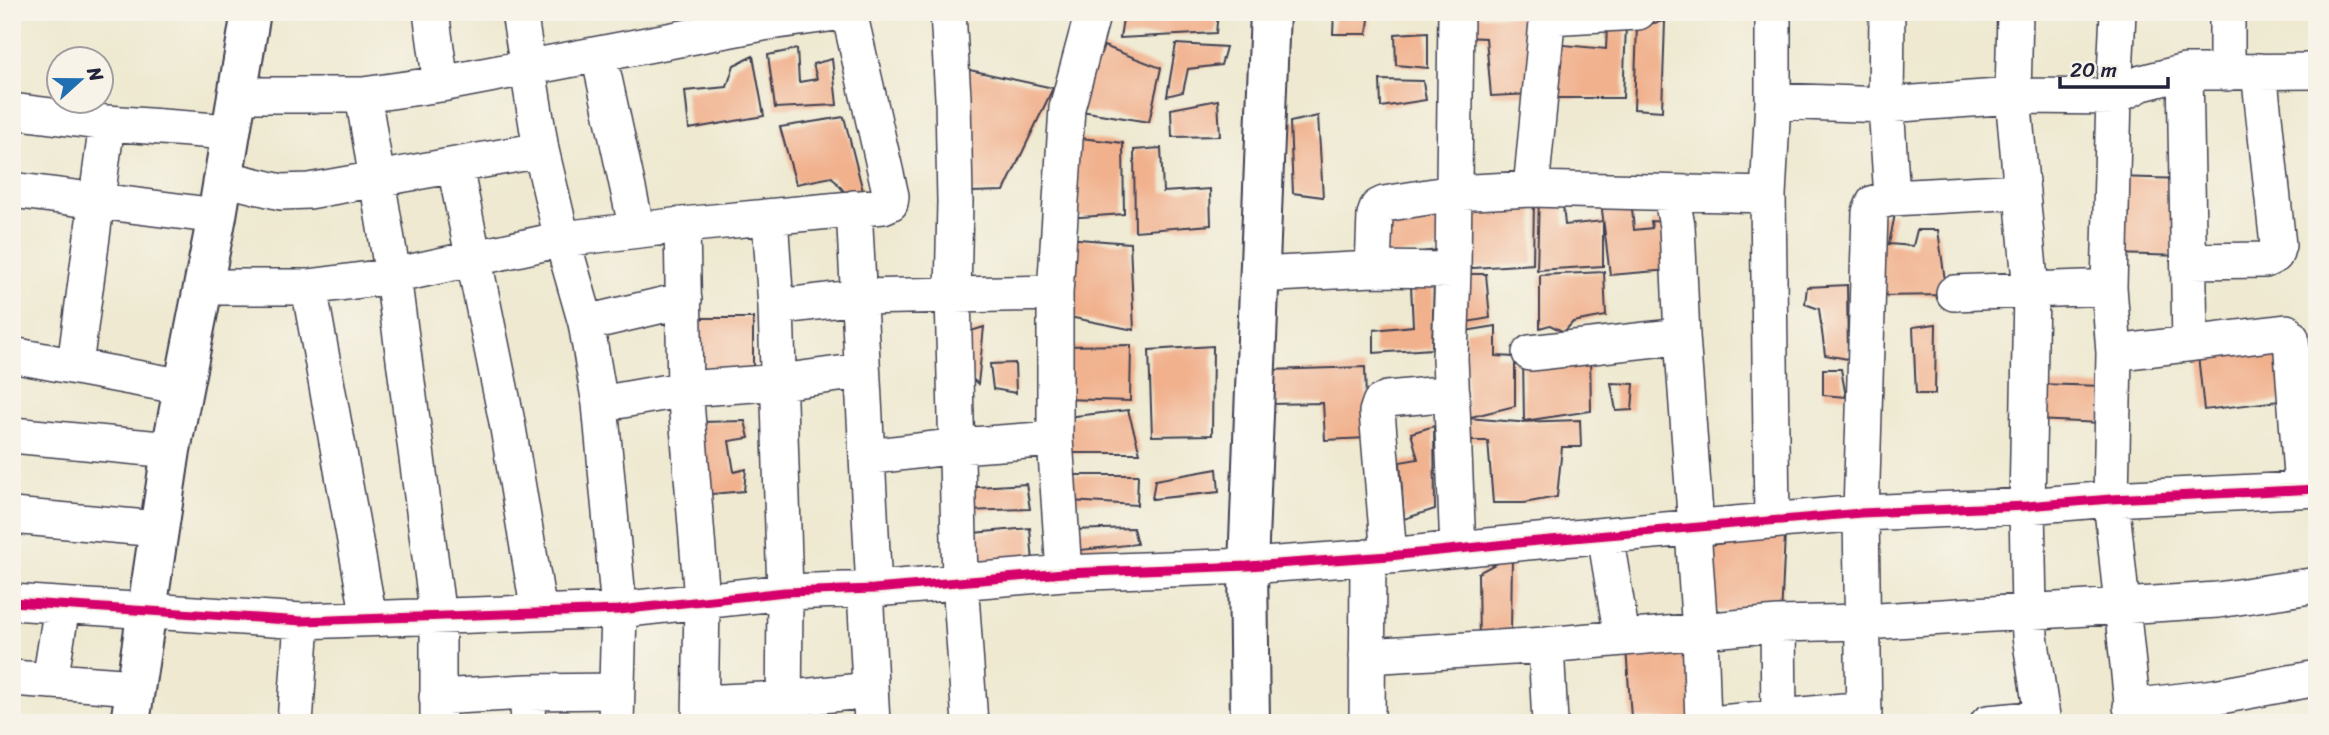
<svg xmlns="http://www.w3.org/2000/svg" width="2329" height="735" font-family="Sriracha,sans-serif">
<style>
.building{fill:#f1b18d}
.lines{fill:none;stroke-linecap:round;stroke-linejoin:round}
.minor-casing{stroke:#414051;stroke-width:38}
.tertiary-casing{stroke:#414051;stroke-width:42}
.minor{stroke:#fff;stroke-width:35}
.tertiary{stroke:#fff;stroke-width:38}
.cycleway-casing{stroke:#f7f3e8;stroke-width:13}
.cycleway{stroke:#d6006c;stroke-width:9}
</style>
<rect width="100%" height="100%" fill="#f7f3e8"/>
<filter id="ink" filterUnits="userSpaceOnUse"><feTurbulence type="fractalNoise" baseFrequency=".0143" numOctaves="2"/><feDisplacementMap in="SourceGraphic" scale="14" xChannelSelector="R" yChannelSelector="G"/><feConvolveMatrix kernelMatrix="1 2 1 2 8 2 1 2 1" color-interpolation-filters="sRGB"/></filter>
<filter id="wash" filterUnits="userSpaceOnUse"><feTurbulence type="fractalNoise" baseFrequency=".00686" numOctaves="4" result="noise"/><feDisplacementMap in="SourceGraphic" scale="28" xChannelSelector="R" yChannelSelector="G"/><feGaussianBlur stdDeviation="1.57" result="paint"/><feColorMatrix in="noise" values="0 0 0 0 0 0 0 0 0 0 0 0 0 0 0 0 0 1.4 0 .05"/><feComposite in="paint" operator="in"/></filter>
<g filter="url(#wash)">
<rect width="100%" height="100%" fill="#eee9d0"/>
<g id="blocks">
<path class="building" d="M 1124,12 L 1218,12 L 1216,33 L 1120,38 Z
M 1334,12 L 1370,12 L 1367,34 L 1333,34 Z
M 1464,16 L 1535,16 L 1531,94 L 1491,96 L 1486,38 L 1463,37 Z
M 1665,21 L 1662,111 L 1634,109 L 1637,26 Z
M 1626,26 L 1623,98 L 1550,98 L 1554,44 L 1606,49 L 1607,28 Z
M 1428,32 L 1428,68 L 1396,65 L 1395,34 Z
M 1176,44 L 1226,47 L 1221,65 L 1188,69 L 1183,92 L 1167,96 Z
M 1104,46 L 1161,68 L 1149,122 L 1075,110 Z
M 797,49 L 799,82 L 817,79 L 813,64 L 832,59 L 837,105 L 775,108 L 768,55 Z
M 753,56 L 764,116 L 689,129 L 685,91 L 727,87 L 734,65 Z
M 965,69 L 1053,88 L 1004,191 L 971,192 Z
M 1380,80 L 1423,81 L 1426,100 L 1381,107 Z
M 1218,100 L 1220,136 L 1172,137 L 1171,109 Z
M 1318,116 L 1323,197 L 1293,193 L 1290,122 Z
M 844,117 L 865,199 L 852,201 L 832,177 L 796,184 L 780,127 Z
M 1072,137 L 1123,143 L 1124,214 L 1067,218 Z
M 1161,148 L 1163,192 L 1210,189 L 1211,225 L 1135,231 L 1134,150 Z
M 2116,177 L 2185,179 L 2184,256 L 2114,254 Z
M 1539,194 L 1562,194 L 1565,225 L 1603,221 L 1603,266 L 1537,270 Z
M 1631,198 L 1634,230 L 1652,228 L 1651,221 L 1666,222 L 1669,270 L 1610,275 L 1601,202 Z
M 1534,200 L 1533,264 L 1459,269 L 1464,201 Z
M 1441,201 L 1438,250 L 1386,256 L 1390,205 Z
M 1895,214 L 1889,244 L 1913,246 L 1917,230 L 1938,230 L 1947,295 L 1877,296 L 1873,216 Z
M 1065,238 L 1130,243 L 1134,330 L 1059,315 Z
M 1604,272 L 1606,316 L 1573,322 L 1564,332 L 1550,325 L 1540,328 L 1540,275 Z
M 1455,274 L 1486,274 L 1490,318 L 1456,324 Z
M 1434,280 L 1432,349 L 1374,353 L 1374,330 L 1413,326 L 1411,286 Z
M 1847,285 L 1848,359 L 1825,355 L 1819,309 L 1805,304 L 1807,287 Z
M 697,318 L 753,318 L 753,380 L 700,382 Z
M 1936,324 L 1935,394 L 1916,394 L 1913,327 Z
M 1496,326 L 1496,356 L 1515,357 L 1515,406 L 1467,418 L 1465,331 Z
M 984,327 L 978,384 L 967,374 L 971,331 Z
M 1131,345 L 1130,401 L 1063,399 L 1061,346 Z
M 1213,346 L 1212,435 L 1152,436 L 1149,350 Z
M 2281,346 L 2288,400 L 2204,410 L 2198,355 Z
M 1590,351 L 1591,411 L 1524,421 L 1523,358 Z
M 1015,363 L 1016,393 L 993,389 L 990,364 Z
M 1365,367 L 1367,438 L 1325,440 L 1323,403 L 1270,404 L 1269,370 Z
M 1823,369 L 1841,369 L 1846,397 L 1823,395 Z
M 1611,383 L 1634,384 L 1632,410 L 1616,411 Z
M 2037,384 L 2104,386 L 2102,423 L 2035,420 Z
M 1128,410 L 1140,453 L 1067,453 L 1067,417 Z
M 1467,418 L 1518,422 L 1580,420 L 1581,447 L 1562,447 L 1557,497 L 1524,503 L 1493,503 L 1488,441 L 1466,441 Z
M 745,421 L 749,438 L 729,441 L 734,472 L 746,469 L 744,491 L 701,495 L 701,422 Z
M 1434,426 L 1435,509 L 1404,519 L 1400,462 L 1418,459 L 1411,433 Z
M 1217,469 L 1219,492 L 1152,499 L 1155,480 Z
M 1070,475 L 1138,475 L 1137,505 L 1070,501 Z
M 1026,484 L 1030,509 L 964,511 L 963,488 Z
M 1030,528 L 1033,562 L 966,563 L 962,534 Z
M 1133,528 L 1137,544 L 1072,551 L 1071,530 Z
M 1785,534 L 1781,619 L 1707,609 L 1703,546 Z
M 1512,555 L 1511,635 L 1479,644 L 1478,573 Z
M 1694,645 L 1699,721 L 1631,718 L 1626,647 Z"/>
</g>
</g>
<g filter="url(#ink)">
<use href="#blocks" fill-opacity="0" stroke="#414051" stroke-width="2"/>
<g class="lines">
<defs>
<path id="minor" d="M 431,12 L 441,84
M 519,12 L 541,150 L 562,239 L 586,323 L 600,404 L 619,610 L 616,723
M 948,12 L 953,98 L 955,202 L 953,295 L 960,581 L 970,723
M 1456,12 L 1453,270 L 1450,358 L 1458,549
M 1887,12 L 1886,105 L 1892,198
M 2015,12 L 2013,96 L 2031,291 L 2027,506 L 2029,611 L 2030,636 L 2043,723
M 1548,17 L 1638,12
M 599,55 L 637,230
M 2185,72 L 2190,343
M 2227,73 L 2227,12
M 237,95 L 363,95 L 441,84 L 763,23 L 843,12
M 363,95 L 393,276 L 438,617 L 438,723
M 1773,101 L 1886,105 L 2013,96 L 2114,97 L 2142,83 L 2185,72 L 2317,71
M 12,111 L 107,123 L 230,132
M 455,167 L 507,422 L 539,613
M 223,178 L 281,192 L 309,191 L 541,150
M 1531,189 L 1548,12
M 12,190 L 217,216
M 1671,193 L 1677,226 L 1682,336 L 1696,528 L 1694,545 L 1700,632 L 1703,723
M 854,208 L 867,457 L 958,446 L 1055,439
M 770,217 L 776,307
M 682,225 L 685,389 L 702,600 L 700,723
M 2190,261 L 2265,260 L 2275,255 L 2278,245 L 2259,71
M 1373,269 L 1375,215 L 1378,207 L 1384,204 L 1453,193 L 1531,189 L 1768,195
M 1258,275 L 1373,269 L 1453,270
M 204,287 L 309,287 L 393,276 L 562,239 L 682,225 L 883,206 L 890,203 L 891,196 L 849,12
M 309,287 L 369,618
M 2109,287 L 2114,97 L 2118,12
M 1954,293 L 2109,287 L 2114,353 L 2111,499 L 2134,723
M 586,323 L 684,300
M 1530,353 L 1682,336
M 2114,353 L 2286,332 L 2291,338 L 2302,489
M 12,355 L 184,387
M 75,365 L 107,123
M 600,404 L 685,389 L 780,382 L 861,371
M 12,435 L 171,450
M 867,457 L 874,589
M 12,516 L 158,529
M 1772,521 L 1768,195 L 1773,101 L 1773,12
M 1605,535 L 1622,637
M 1389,556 L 1377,412 L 1380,403 L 1387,399 L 1452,393
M 1064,573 L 1055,439 L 1055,293 L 1067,108 L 1093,12
M 865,589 L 872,723
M 12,602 L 302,621 L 619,610 L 785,592 L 874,589 L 1064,573 L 1248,566 L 1389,556 L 1527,542 L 1861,513 L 2027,506 L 2111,499 L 2317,489
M 1778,624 L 1779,717
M 1546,645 L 1550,723
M 1367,656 L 1546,645 L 1778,624 L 1863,622 L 2218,600 L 2317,585
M 12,678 L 135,687
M 50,681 L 62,606
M 437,697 L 527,692
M 701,703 L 783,699 L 870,690
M 2131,707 L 2215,697 L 2317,678
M 295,723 L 302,621
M 529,723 L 527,692 L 617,691
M 784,723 L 785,592 L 776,307 L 859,297 L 1055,293
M 1367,723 L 1368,557
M 1721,723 L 1864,709
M 1864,723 L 1861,513 L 1870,212 L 1874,203 L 1892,198 L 2022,191
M 1988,723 L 2042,718"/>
<path id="tertiary" d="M 130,723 L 171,450 L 217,216 L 251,12
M 1250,723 L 1248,566 L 1270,12"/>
</defs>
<use href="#minor" class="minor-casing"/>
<use href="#tertiary" class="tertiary-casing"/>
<use href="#minor" class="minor"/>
<use href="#tertiary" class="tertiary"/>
<defs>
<path id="cycleway" d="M 12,602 L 302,621 L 619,610 L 785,592 L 874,589 L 1064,573 L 1248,566 L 1389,556 L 1527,542 L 1861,513 L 2027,506 L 2111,499 L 2317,489"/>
</defs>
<use href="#cycleway" class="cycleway-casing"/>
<use href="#cycleway" class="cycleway"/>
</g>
</g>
<rect width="2329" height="735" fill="none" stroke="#f7f3e8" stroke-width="42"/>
<g transform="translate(80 80) rotate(69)"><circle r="33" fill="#f7f3e8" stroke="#a29fa3" stroke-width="2"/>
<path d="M0-5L12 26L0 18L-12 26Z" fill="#1f6fb2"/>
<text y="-10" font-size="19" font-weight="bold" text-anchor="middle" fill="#22223b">N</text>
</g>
<path d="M2060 77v10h108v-10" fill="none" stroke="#22223b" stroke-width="3.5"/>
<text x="2070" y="77" font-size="21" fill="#22223b" stroke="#f7f3e8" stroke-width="5" paint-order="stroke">20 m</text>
</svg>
